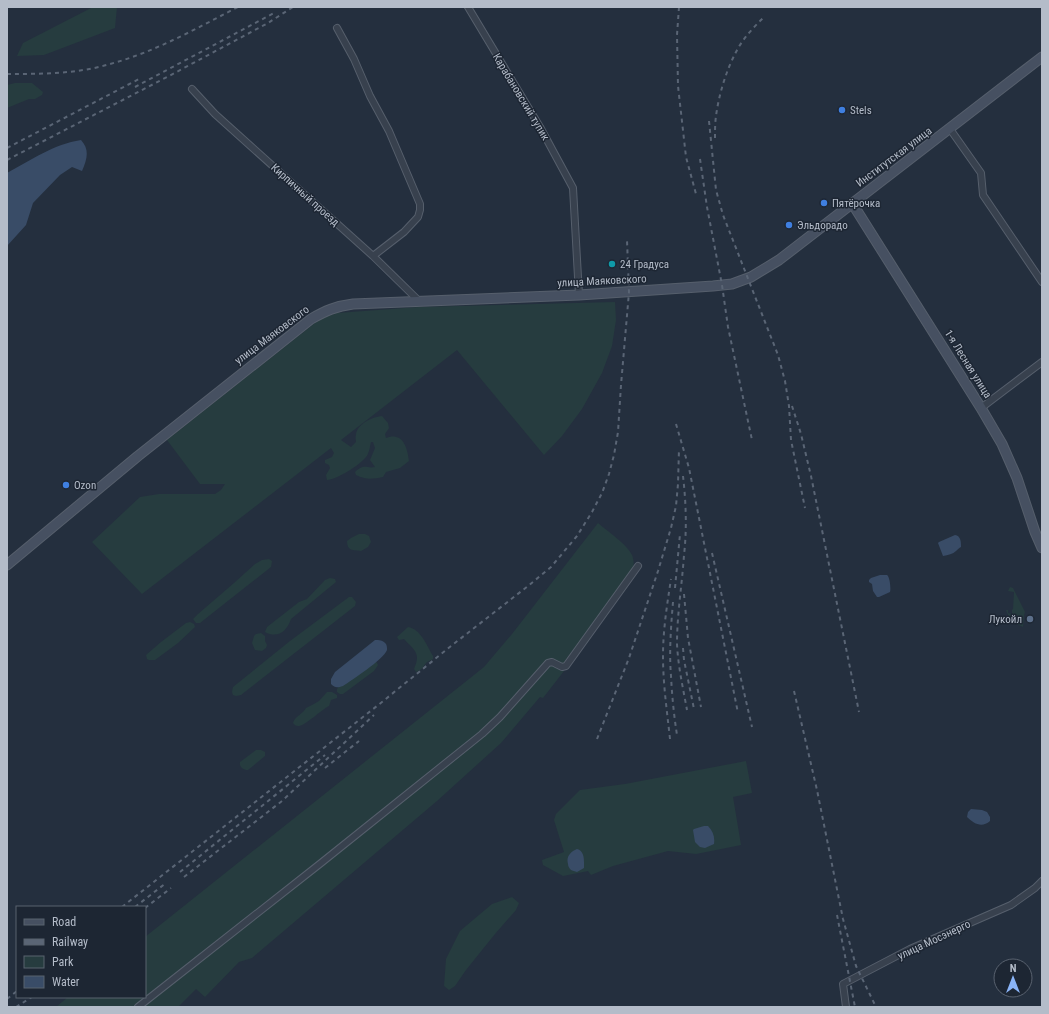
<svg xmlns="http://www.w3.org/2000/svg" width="1049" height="1014" font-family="'Roboto Condensed',sans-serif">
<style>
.green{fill:#263c3f}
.water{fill:#394c67}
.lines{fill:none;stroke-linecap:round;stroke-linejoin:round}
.street-casing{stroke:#565f6c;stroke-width:8}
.secondary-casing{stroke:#565f6c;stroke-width:11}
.street{stroke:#38414e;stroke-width:6}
.secondary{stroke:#465061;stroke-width:9}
.rail{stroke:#5a6575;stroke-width:2;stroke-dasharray:4 4;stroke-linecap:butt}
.shop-dot{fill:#3f7fe0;stroke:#1d2633;stroke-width:1.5}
.culture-dot{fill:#0f9aa8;stroke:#1d2633;stroke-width:1.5}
.service-dot{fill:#5c6f8a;stroke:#1d2633;stroke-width:1.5}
.labels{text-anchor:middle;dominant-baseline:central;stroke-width:3;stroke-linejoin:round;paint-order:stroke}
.street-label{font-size:11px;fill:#b4bcc9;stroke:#1d2633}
.poi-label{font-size:11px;fill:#b4bcc9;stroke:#1d2633;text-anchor:start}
</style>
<rect width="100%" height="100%" fill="#242f3e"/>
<path class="green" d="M 93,7 L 117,7 L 115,28 L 44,55 L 17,56 L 23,43 Z
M 15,83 L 32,83 L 43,92 L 42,95 L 35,99 L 29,99 L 7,108 L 7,85 Z
M 615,302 L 616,320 L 612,346 L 602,373 L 582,409 L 562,436 L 544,455 L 457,350 L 341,440 L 351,447 L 356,442 C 356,440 355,437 356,435 C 357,424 372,417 382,416 L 388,423 L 389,428 L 385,434 L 386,438 C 389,437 393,436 396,437 C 406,439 408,454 409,461 L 400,468 L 386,472 L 383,477 C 372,479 366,480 356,475 L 355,472 C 365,463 366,469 375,467 L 370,460 L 375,448 L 373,442 L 371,442 C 370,446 369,454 366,457 C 360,465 336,480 327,480 L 326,475 L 330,468 L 329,465 L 325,463 L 325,460 L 332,457 L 334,453 L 331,448 L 142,594 L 92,542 L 140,497 L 159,494 L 215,494 L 221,490 L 225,484 L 200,484 L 167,440 L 320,319 L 337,313 L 418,307 Z
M 598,523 C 607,531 627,544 632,555 C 634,560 634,565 633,571 L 565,661 L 564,671 L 543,698 L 540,697 L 501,743 L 437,801 L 252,958 L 239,962 L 205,997 L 196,989 L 178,1007 L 56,1007 L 68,997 L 145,997 L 145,937 L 484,667 L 512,634 Z
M 359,534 L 365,534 L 369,536 L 371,542 L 368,547 L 361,551 C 353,550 347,551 347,541 L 351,538 Z
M 269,559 L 272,561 L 271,567 L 200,623 L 196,623 L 193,619 L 198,614 L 234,583 L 255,564 L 262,560 Z
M 330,578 L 335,579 L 336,582 L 291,619 C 287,631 278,639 265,632 L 267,627 L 299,602 L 307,599 L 325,580 Z
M 1010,587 L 1013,588 L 1025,612 L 1024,615 L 1023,627 C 1016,624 1008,618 1006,610 L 1008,610 L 1008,613 L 1012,614 L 1012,610 L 1013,609 L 1014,592 L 1008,591 Z
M 349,597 L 352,597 L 356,602 L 355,606 L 241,695 L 236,696 L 233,695 L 232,692 L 233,687 L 290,641 Z
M 190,622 L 194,624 L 195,627 L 178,643 L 155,660 L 149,660 L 147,659 L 146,655 L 161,642 L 186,623 Z
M 408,627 C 421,629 427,646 433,656 L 433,659 C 431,660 429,661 427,662 C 423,666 424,669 416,672 L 414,669 C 421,653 415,651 404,639 L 399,640 L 397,637 Z
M 261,633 L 265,636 L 265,641 L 267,645 L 266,648 L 262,651 L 255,650 L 252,643 L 254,636 L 256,634 Z
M 376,661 L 378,665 L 374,671 L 343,694 L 340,694 L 337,692 L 337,689 L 342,683 Z
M 327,692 L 332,692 L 337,695 L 337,698 L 331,700 L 329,706 C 321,710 306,725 299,726 C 295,726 295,725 293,723 C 295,716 303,714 306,708 L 312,705 L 319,701 Z
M 256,750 L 261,750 L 265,752 L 265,756 L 248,770 C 243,770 239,767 240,762 Z
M 746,761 L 752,793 L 733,797 L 741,845 L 696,854 L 668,851 L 613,866 L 591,875 L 588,871 L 563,876 L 543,865 L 542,860 L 564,852 L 554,820 L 556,814 L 580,790 L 625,784 Z
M 512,897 L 519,903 L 516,910 L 495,934 L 466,970 L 455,986 L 449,990 L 444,986 L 446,959 L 460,931 L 492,904 Z"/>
<path class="water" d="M 81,140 C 90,150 87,159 82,171 L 72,167 L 60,175 L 33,203 L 26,225 L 7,246 L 7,173 C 31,160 54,144 81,140 Z
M 955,535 C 961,536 961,542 961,547 C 959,548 958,549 956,551 C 953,554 948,555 943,556 L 938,543 L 939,542 Z
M 880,575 C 882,575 886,575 887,575 C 890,577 891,589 890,592 L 879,597 L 877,597 L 873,591 L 872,584 L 869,582 L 869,580 L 871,578 Z
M 375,640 C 379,640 383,640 386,644 C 387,646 387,648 387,650 C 383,660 352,680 343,686 C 337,688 335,688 331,684 L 331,679 L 335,672 Z
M 971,809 L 982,810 L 987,812 L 990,817 L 990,821 C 982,828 974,824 967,817 L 968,812 Z
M 704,826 L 708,826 C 713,831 715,837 714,844 L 705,848 L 700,847 L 695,842 L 693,830 L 694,829 Z
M 577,849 C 585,851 584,861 584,868 L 577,872 C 575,871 572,871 571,870 C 569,868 568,866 568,864 C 566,857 570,852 577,849 Z"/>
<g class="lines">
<defs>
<path id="street" d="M 468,7 L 540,127 L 573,188 L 579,295
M 337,28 L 354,59 L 370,96 L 389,131 L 420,204 L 420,210 L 418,217 L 404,232 L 373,256
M 192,89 L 215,114 L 373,256 L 419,301
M 950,129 L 981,173 L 983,195 L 1042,282
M 981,408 L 1042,362
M 138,1007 L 321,863 L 482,734 L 500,717 L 548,663 L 552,662 L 562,667 L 566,666 L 638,566
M 846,1007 L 843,984 L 910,949 L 1011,905 L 1035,888 L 1042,881"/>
<path id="secondary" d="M 852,203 L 981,408 L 1002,444 L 1017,478 L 1035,532 L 1042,548
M 7,565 L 138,456 L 311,319 C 325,311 336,306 353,304 L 579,295 L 713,286 L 732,284 L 751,277 L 779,260 L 1042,57"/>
</defs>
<use href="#street" class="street-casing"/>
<use href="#secondary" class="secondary-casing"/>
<use href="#street" class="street"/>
<use href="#secondary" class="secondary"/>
<path class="rail" d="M 679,7 L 677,35 L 678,86 L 686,157 L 696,194
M 7,74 C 41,74 77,74 110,64 C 155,52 197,28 238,7
M 135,87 L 274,13
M 709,121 L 716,190 L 723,215 L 778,355 L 785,381 L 789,406 L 791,440 L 805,508
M 715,138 C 715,131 715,123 716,116 C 719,94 726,71 736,52 C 743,38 754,27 765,16
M 7,148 L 139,79
M 700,159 L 707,207 L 722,285 L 728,327 L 752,440
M 7,160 L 169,76 L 268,23 L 293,7
M 792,406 L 801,434 L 811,476 L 859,712
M 676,424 L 689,468 L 738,713
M 683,476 C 686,502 687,529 684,555 C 682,585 677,614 677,644 C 678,666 683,688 687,710
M 712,553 L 752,727
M 675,588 L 680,534
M 684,594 L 688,638 L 701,707
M 673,602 C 671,626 669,652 671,676 C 672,696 674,716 677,735
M 683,648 L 684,660 L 694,709
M 794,691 L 817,790 L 843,919 L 856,966 L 876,1007
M 597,739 L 629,658 L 658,571 L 671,528 L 676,506 L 678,484 L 679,449
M 670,739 C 667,711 663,684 663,656 C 663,630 667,605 671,579
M 325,768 L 359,741
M 180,872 L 325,755
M 184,877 L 282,801 L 374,715
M 122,907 L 382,702 L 451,646 L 528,586 L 551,567 L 577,536 L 592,512 L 602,493 L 609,474 L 614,455 L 618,432 L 621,385 L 629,292 L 627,240
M 135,907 L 166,883
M 145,908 L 171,888
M 837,915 L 855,1007
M 7,999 L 17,991
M 16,1007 L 32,997"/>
</g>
<g class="shop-dot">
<circle cx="842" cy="110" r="4"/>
<circle cx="824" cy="203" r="4"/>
<circle cx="789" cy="225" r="4"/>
<circle cx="66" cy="485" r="4"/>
</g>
<circle class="culture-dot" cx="612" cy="264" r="4"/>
<circle class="service-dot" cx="1030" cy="619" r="4"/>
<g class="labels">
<g class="street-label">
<text transform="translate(521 97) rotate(59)">Карабановский тупик</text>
<text transform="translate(894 157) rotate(-37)">Институтская улица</text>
<text transform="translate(305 195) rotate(42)">Кирпичный проезд</text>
<text transform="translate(602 281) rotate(-3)">улица Маяковского</text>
<text transform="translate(272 335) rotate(-37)">улица Маяковского</text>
<text transform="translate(968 364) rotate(58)">1-я Лесная улица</text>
<text transform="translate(934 940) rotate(-25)">улица Мосэнерго</text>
</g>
<g class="poi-label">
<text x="850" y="110">Stels</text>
<text x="832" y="203">Пятёрочка</text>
<text x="797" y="225">Эльдорадо</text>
<text x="620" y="264">24 Градуса</text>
<text x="74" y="485">Ozon</text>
<text x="1022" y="619" text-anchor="end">Лукойл</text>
</g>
</g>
<rect width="1049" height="1014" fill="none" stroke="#b4bcc9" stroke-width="16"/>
<rect x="16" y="906" width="130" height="92" fill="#1d2633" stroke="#59626f"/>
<rect x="24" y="919" width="20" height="6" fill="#465061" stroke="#59626f"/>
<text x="52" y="926" font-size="12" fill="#b4bcc9">Road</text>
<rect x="24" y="939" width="20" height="6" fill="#5a6575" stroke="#59626f"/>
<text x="52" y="946" font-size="12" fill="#b4bcc9">Railway</text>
<rect x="24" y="956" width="20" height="12" fill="#263c3f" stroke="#59626f"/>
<text x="52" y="966" font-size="12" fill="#b4bcc9">Park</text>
<rect x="24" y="976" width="20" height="12" fill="#394c67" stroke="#59626f"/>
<text x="52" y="986" font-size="12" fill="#b4bcc9">Water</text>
<g transform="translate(1013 978)"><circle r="19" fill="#1d2633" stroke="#59626f"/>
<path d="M0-3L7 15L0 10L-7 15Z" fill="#8ab4f8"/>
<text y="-6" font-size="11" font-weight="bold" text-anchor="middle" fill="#b4bcc9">N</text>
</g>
</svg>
